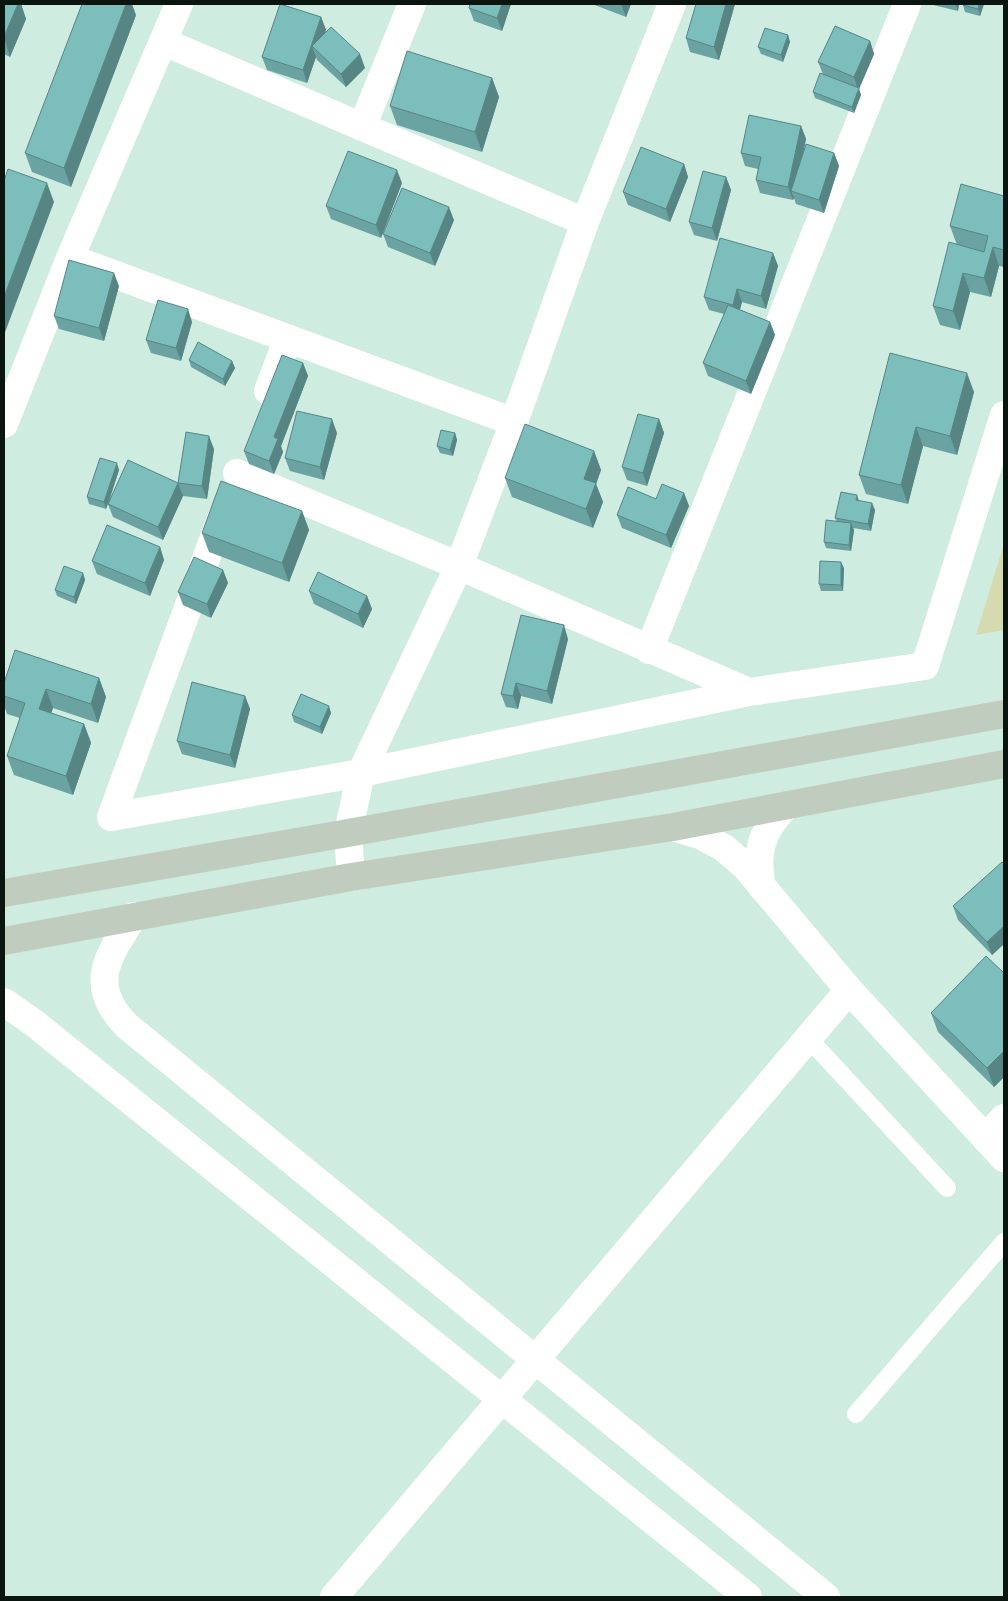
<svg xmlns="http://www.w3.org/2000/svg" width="1008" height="1601" font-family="Montserrat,sans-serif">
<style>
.green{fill:#d6daaf}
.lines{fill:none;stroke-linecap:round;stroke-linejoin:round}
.service{stroke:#fff;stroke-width:18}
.minor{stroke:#fff;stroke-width:28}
.secondary{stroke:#c0cdbe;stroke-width:28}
.wall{fill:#6ba3a2}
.shaded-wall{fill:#578584}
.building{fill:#7cbebc;stroke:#578584}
</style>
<rect width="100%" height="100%" fill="#ceecdf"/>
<path class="green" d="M 1004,544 L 1004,630 L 976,635 Z"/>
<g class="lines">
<path class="service" d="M 808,1038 L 947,1188
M 856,1414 L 1004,1242"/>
<path class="minor" d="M 164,42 L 585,222
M 362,127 L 412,4
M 70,258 L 514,422
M 268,391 L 288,338
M 4,424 L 70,258 L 179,4
M 649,650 L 907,4
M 749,692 L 925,666 L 1004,415
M 111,817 L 361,773 L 749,692 L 459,566 L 237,473
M 111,817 L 221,518
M 673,827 L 700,835 L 724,848 L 745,866 L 849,990 L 1004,1158
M 351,877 L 348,833 L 361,773 L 459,566 L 514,422 L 585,222 L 672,4
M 762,887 C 755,852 761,831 786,806
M 134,916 C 107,957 87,985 127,1026 L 826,1597
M 4,1002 L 34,1023 L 748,1597
M 985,1138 L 1004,1118
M 334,1597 L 849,990"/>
<path class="secondary" d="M 4,893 L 348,833 L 1004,714
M 4,941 L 351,877 L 673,827 L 1004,764"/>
</g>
<path class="wall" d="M 4,4 L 21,4 L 26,19 L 10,57 L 4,54 Z
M 511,4 L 502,31 L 474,21 L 469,8 Z
M 592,4 L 631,4 L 626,17 Z
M 696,4 L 735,4 L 719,60 L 690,52 L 686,38 Z
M 932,4 L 959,4 L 958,11 L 933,5 Z
M 984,4 L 980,16 L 965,12 L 963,5 Z
M 136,15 L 71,187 L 32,172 L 25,153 Z
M 321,17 L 326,30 L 324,35 L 365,68 L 346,87 L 317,60 L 316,57 L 307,83 L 267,70 L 262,57 Z
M 788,35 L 790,42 L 783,62 L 761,54 L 758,47 Z
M 870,41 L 874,54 L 859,89 L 861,95 L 854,113 L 815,98 L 813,92 L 823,74 L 818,62 Z
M 492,78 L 499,97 L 482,152 L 397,125 L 390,106 Z
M 801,126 L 806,139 L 804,148 L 834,153 L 839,166 L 824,213 L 796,204 L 794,198 L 793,200 L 760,193 L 756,180 L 758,169 L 745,166 L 741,153 Z
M 684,164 L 688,177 L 670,222 L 628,205 L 623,192 Z
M 726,177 L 731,190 L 717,241 L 694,235 L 689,222 Z
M 402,183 L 381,238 L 331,219 L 326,206 Z
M 1004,196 L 1004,267 L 999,266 L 991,297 L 970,292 L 960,330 L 940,325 L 933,306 L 957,245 L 950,226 Z
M 454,220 L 435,266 L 388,247 L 383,234 Z
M 773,253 L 778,266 L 766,309 L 742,302 L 740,310 L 770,322 L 775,335 L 751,394 L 708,376 L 703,363 L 724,314 L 709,310 L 704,297 Z
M 119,286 L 104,341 L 59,329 L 54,316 Z
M 192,322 L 181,361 L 151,353 L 146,340 Z
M 890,353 L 974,392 L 957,455 L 923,446 L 908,504 L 866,494 L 859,475 Z
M 189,360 L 232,361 L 235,368 L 225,386 L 191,367 Z
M 303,363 L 308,376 L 281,446 L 283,452 L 274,474 L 249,464 L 244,451 Z
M 659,419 L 664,433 L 647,486 L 627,480 L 622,467 Z
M 337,433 L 324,480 L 290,471 L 285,458 Z
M 455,433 L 457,440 L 453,456 L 440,453 L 437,446 Z
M 214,449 L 207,499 L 183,496 L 163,540 L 113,517 L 108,504 L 106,509 L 89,504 L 87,497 L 119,470 L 109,502 L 178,483 Z
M 594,451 L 601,470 L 596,484 L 603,502 L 593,528 L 512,497 L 505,478 Z
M 684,493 L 689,506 L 671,548 L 622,528 L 617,515 L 656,499 Z
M 859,501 L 875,510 L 871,531 L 853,528 L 854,530 L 851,551 L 826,548 L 824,542 L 837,522 L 835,518 Z
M 302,511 L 309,530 L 289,582 L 209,552 L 202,533 Z
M 160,547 L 164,560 L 150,596 L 97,574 L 92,561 Z
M 844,568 L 843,591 L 821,591 L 819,584 Z
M 223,570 L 228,583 L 211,618 L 183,605 L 178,592 Z
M 83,573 L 85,580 L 76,604 L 57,596 L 55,590 Z
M 309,591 L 367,596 L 372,609 L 363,628 L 314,604 Z
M 568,639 L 552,704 L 521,696 L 518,709 L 506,707 L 501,694 Z
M 99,678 L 106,697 L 98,723 L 53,708 L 51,713 L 84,724 L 91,743 L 73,795 L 14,775 L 7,756 L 20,718 L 7,714 L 4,705 L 4,683 Z
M 245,696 L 250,709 L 235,768 L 182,754 L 177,741 Z
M 331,713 L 322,734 L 294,722 L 292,715 Z
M 1004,864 L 1004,944 L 992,955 L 958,920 L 953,906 Z
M 1004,973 L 1004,1077 L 994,1087 L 938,1032 L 931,1013 Z"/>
<path class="shaded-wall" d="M 18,4 L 21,4 L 26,19 L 10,57 L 4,37 Z
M 126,4 L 132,4 L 136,15 L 71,187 L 64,168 Z
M 502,4 L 511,4 L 502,31 L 497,18 Z
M 621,4 L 631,4 L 626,17 Z
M 726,4 L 735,4 L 719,60 L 714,47 Z
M 955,4 L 959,4 L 958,11 Z
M 979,4 L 984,4 L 980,16 L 978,9 Z
M 321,17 L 326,30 L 318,52 L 312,46 L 316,57 L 307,83 L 303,70 Z
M 788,35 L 790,42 L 783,62 L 781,55 Z
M 870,41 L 874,54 L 859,89 L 861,95 L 854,113 L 852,107 L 858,90 L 854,77 Z
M 360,54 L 365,68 L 346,87 L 341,74 Z
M 492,78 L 499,97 L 482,152 L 475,132 Z
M 801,126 L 806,139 L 795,192 L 791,191 L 794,198 L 793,200 L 788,187 Z
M 834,153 L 839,166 L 824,213 L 819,200 Z
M 684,164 L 688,177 L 670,222 L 666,209 Z
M 397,170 L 402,183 L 381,238 L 376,225 Z
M 726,177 L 731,190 L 717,241 L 712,228 Z
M 47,183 L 54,202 L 4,335 L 4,297 Z
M 449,207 L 454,220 L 435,266 L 430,253 Z
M 993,247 L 999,266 L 991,297 L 984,278 Z
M 773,253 L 778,266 L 766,309 L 761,296 Z
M 114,273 L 119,286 L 104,341 L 99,328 Z
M 963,273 L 970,292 L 960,330 L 953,311 Z
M 737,289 L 742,302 L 737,318 L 733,305 Z
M 188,309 L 192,322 L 181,361 L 176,348 Z
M 770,322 L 775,335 L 751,394 L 746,381 Z
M 232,361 L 235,368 L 225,386 L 223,379 Z
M 303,363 L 308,376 L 281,446 L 283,452 L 274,474 L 269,461 L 274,437 Z
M 967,373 L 974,392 L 957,455 L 950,436 Z
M 332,419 L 337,433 L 324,480 L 320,467 Z
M 659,419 L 664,433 L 647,486 L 643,473 Z
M 916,427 L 923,446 L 908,504 L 901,485 Z
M 455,433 L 457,440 L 453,456 L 450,450 Z
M 209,436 L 214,449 L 207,499 L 202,486 Z
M 594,451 L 601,470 L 596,484 L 603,502 L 593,528 L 586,509 L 584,479 Z
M 117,463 L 119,470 L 106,509 L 104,502 Z
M 178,483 L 183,496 L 163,540 L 158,527 Z
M 684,493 L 689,506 L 671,548 L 666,535 Z
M 857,495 L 859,501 L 856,500 Z
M 872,503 L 875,510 L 871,531 L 868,524 Z
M 302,511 L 309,530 L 289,582 L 282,563 Z
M 851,523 L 854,530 L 851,551 L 849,545 Z
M 160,547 L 164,560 L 150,596 L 145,583 Z
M 841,562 L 844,568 L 843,591 L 841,585 Z
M 223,570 L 228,583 L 211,618 L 207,604 Z
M 83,573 L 85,580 L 76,604 L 74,597 Z
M 367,596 L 372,609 L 363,628 L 358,614 Z
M 564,625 L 568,639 L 552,704 L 547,691 Z
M 99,678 L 106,697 L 98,723 L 91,704 Z
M 516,683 L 521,696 L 518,709 L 513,696 Z
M 46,689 L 53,708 L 46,728 L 39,709 Z
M 245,696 L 250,709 L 235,768 L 230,755 Z
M 329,706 L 331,713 L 322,734 L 320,727 Z
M 84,724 L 91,743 L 73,795 L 66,776 Z
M 1004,926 L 1004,944 L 992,955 L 987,942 Z
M 1004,1051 L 1004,1077 L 994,1087 L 987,1068 Z"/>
<path class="building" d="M 4,4 L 18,4 L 4,37 Z
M 82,4 L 126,4 L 64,168 L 25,153 Z
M 280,4 L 321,17 L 303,70 L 262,57 Z
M 470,4 L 502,4 L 497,18 L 469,8 Z
M 696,4 L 726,4 L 714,47 L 686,38 Z
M 963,4 L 979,4 L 978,9 L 963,5 Z
M 835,26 L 870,41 L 854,77 L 818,62 Z
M 331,27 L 360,54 L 341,74 L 312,46 Z
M 765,28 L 788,35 L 781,55 L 758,47 Z
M 407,51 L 492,78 L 475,132 L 390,106 Z
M 820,73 L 859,88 L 852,107 L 813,92 Z
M 749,115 L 801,126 L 788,187 L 756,180 L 761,157 L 741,153 Z
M 806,144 L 834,153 L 819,200 L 791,191 Z
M 641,147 L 684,164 L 666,209 L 623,192 Z
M 348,151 L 397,170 L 376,225 L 326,206 Z
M 8,169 L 47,183 L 4,297 L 4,181 Z
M 703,171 L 726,177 L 712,228 L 689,222 Z
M 961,184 L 1004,196 L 1004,250 L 993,247 L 984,278 L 963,273 L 953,311 L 933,306 L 949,242 L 984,252 L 988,236 L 950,226 Z
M 402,188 L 449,207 L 430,253 L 383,234 Z
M 720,238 L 773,253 L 761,296 L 737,289 L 733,305 L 704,297 Z
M 69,260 L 114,273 L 99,328 L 54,316 Z
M 158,300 L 188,309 L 176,348 L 146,340 Z
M 728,305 L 770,322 L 746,381 L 703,363 Z
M 198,342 L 232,361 L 223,379 L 189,360 Z
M 890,353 L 967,373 L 950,436 L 916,427 L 901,485 L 859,475 Z
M 282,355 L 303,363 L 274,437 L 278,439 L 269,461 L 244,451 Z
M 297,411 L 332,419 L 320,467 L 285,458 Z
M 638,414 L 659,419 L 643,473 L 622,467 Z
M 525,424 L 594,451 L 584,479 L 596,483 L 586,509 L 505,478 Z
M 441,430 L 455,433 L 450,450 L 437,446 Z
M 186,432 L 209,436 L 202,486 L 178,483 Z
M 100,458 L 117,463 L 104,502 L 87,497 Z
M 128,460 L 178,483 L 158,527 L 108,504 Z
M 221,481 L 302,511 L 282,563 L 202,533 Z
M 662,484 L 684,493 L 666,535 L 617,515 L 628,487 L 656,499 Z
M 841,492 L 857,495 L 856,500 L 872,503 L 868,524 L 835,518 Z
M 826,520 L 851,523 L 849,545 L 824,542 Z
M 107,525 L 160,547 L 145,583 L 92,561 Z
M 194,557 L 223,570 L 207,604 L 178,592 Z
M 820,561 L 841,562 L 841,585 L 819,584 Z
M 64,566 L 83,573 L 74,597 L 55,590 Z
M 318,572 L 367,596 L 358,614 L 309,591 Z
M 521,615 L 564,625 L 547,691 L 516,683 L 513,696 L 501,694 Z
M 15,650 L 99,678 L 91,704 L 46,689 L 39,709 L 84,724 L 66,776 L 7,756 L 25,703 L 4,696 L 4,683 Z
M 192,682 L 245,696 L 230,755 L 177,741 Z
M 301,694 L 329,706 L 320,727 L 292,715 Z
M 1002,862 L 1004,864 L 1004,926 L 987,942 L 953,906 Z
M 986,956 L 1004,973 L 1004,1051 L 987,1068 L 931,1013 Z"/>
<rect width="1008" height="1601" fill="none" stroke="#0a1510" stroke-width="10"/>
</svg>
